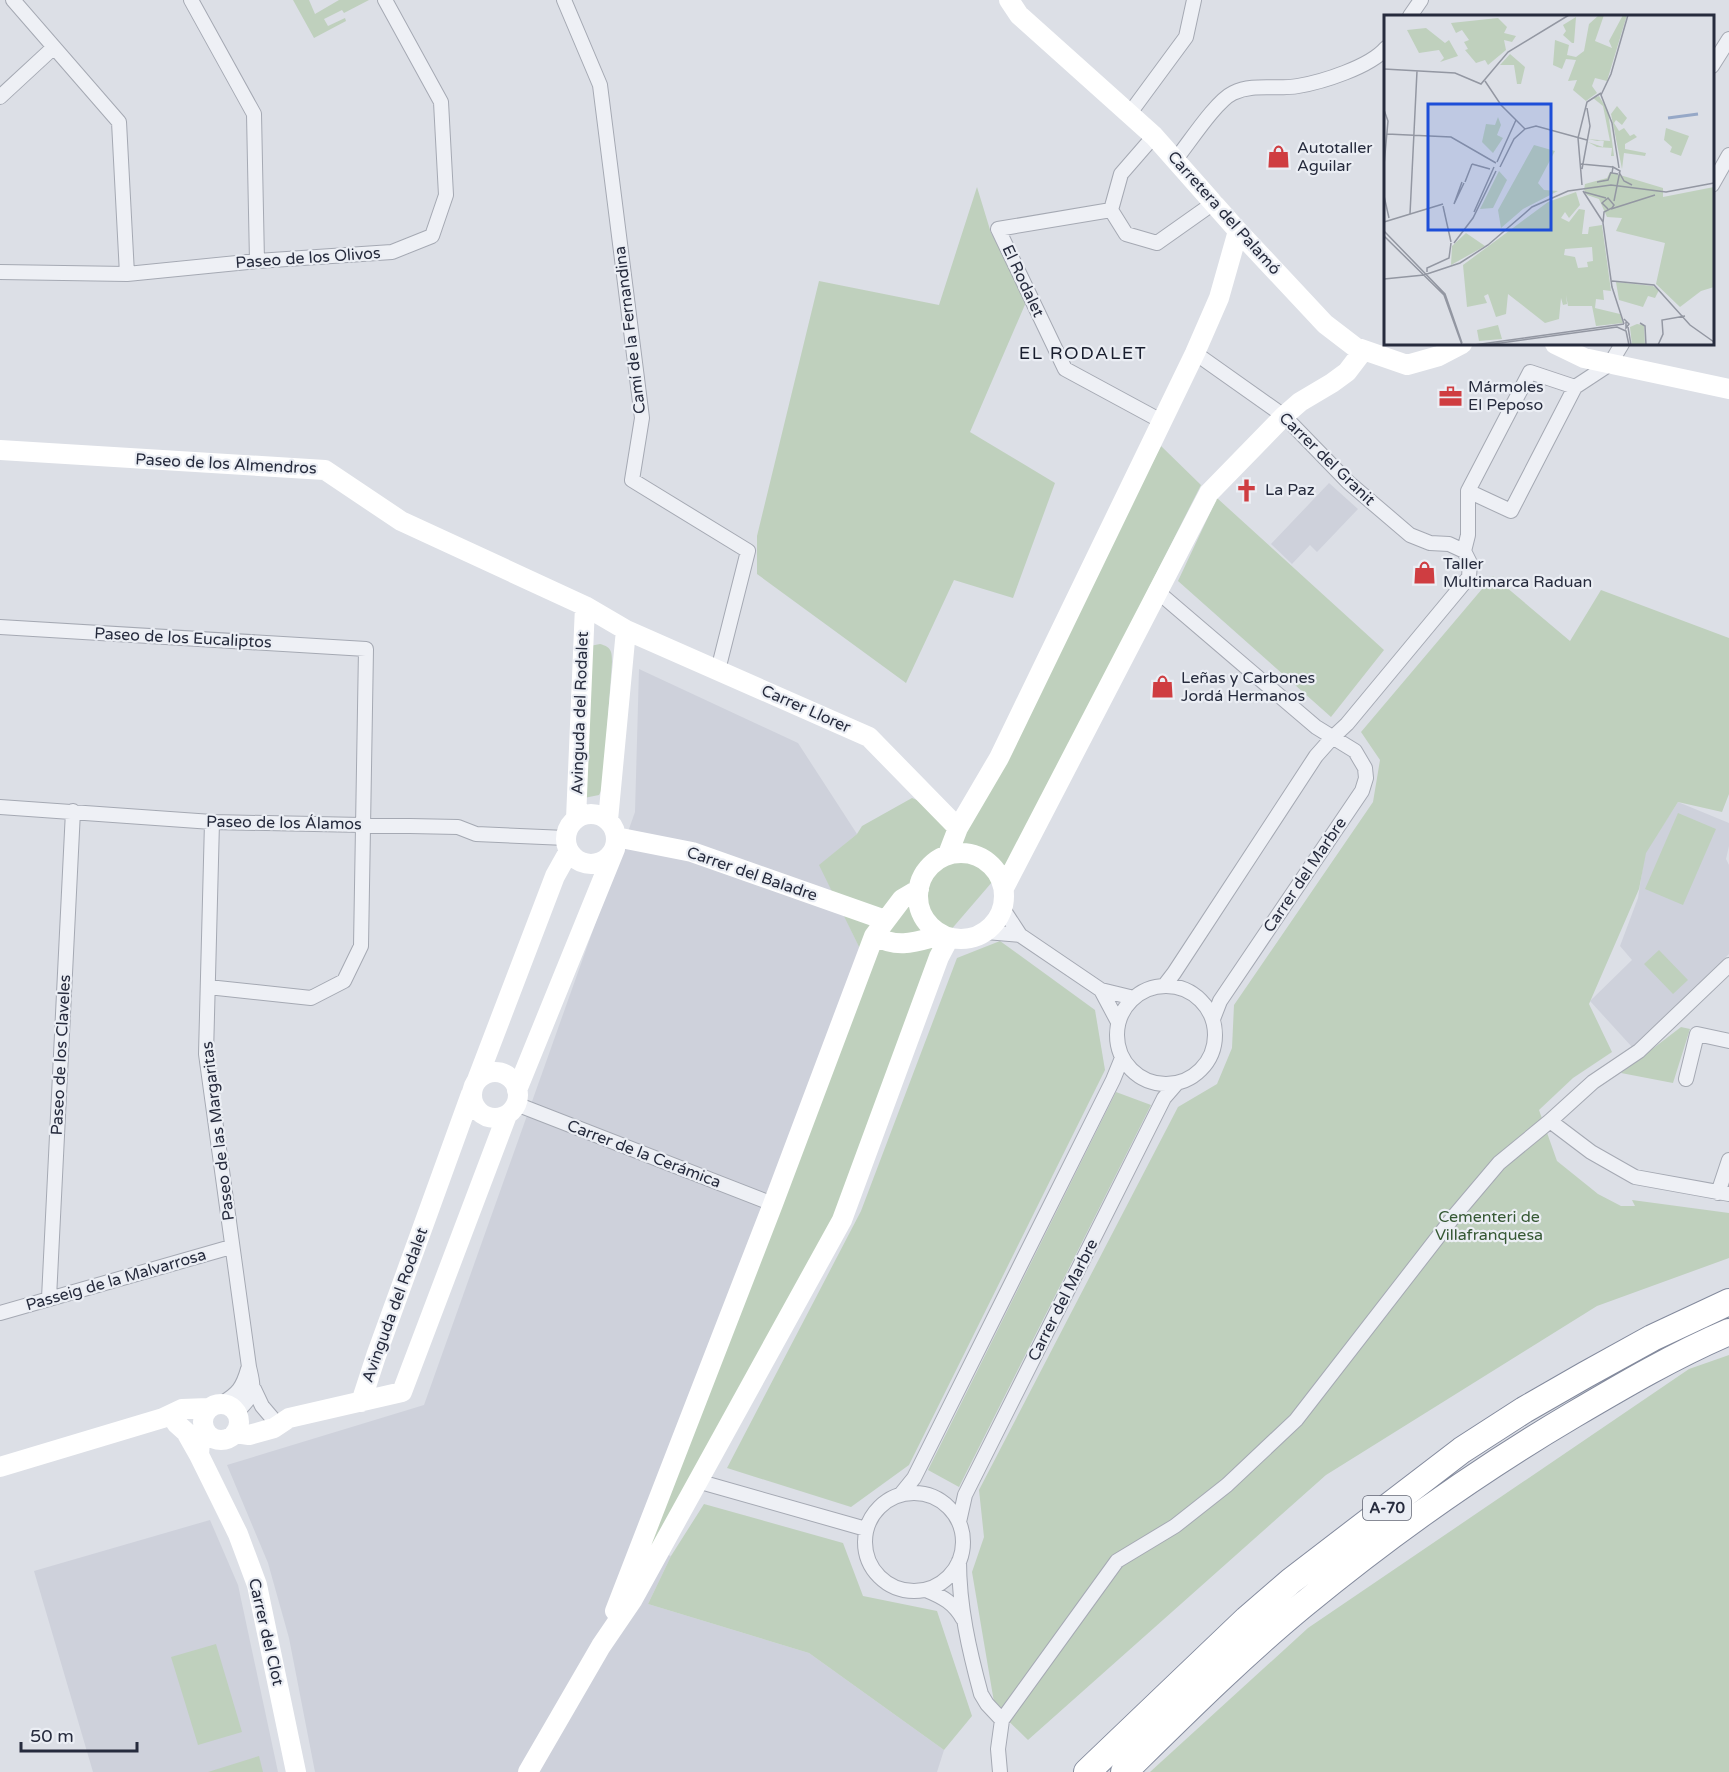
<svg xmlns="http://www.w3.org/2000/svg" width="1729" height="1772" font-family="'Varela Round',sans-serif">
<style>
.built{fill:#ced1db}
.green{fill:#bfd0bd}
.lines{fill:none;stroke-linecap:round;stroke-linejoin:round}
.street-casing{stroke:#a5a9b3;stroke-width:16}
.highway-casing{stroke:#838a9d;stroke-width:28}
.street{stroke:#eef0f5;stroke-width:14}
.secondary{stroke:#fff;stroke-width:20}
.highway{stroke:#fff;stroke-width:26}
.labels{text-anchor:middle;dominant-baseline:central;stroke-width:4.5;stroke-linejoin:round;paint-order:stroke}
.shield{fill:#ebeef4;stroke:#616674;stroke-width:1.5}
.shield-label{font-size:15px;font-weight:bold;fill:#262b3d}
.poi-label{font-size:16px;fill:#262b3d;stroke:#ebeef4;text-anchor:start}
.street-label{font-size:16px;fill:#262b3d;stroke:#ebeef4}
.park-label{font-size:16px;fill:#355833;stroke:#ebeef4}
.neighbourhood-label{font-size:18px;letter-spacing:1.5px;fill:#181d2d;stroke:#ebeef4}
.inset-river{fill:none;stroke:#96a8c7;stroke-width:3}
.inset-road{fill:none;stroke:#9397a2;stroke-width:1.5}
.view{fill:#1d4ed8;fill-opacity:0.15;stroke:#1d4ed8;stroke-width:3}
.inset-edge{fill:none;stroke:#262b3d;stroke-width:3}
</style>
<rect width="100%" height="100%" fill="#dcdfe6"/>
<path class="built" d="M 1329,483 L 1358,509 L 1317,552 L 1310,545 L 1292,564 L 1271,544 Z
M 639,669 L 798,743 L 857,834 L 820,865 L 860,949 L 649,1549 L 671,1556 L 648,1604 L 809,1653 L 944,1750 L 937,1772 L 315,1772 L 289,1638 L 268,1563 L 227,1465 L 424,1405 L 635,812 Z
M 1678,802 L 1729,823 L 1729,846 L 1726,859 L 1729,865 L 1729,954 L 1632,1047 L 1590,1001 L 1632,960 L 1620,946 L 1638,898 L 1645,853 Z
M 210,1520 L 238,1585 L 278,1772 L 93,1772 L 34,1571 Z"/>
<path class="green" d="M 293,0 L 309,0 L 315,14 L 339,0 L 369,0 L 344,13 L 342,10 L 324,19 L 328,26 L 345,18 L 346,21 L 314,38 Z
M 977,187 L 991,233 L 1027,300 L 970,432 L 1055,483 L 1013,598 L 954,580 L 906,683 L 757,574 L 757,536 L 819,281 L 939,305 Z
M 1161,446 L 1201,485 L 1011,860 L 931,953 L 835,1223 L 649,1550 L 860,949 L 819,865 L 857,834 L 862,826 L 912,798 L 969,821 Z
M 1217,498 L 1384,650 L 1331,717 L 1178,581 Z
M 1493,576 L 1570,641 L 1601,590 L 1729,638 L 1729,794 L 1722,812 L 1678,802 L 1646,853 L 1639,889 L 1589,1004 L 1612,1052 L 1573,1078 L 1539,1110 L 1557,1161 L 1598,1194 L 1621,1206 L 1635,1206 L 1632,1200 L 1729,1213 L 1729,1258 L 1597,1306 L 1326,1475 L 1028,1740 L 995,1708 L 972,1572 L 984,1537 L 979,1490 L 1178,1107 L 1217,1084 L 1232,1048 L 1234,1005 L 1373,802 L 1380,760 L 1361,732 Z
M 600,644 C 611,647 612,651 612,662 L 603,787 L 599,795 L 584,798 L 590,646 Z
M 1678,813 L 1716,829 L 1683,905 L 1645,889 Z
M 1000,941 L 1095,1010 L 1105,1070 L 909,1465 L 851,1507 L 727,1468 L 861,1211 L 957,958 Z
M 1659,950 L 1688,980 L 1673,994 L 1644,964 Z
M 1681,1027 L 1690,1029 L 1673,1083 L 1621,1073 Z
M 1116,1092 L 1151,1105 L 959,1487 L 928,1470 Z
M 1729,1355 L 1729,1772 L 1150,1772 L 1308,1628 L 1689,1369 Z
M 704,1504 L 843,1543 L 863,1596 L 937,1611 L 972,1716 L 944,1750 L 809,1653 L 648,1604 L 671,1556 Z
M 216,1644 L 242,1732 L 198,1745 L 171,1657 Z
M 259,1756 L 263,1772 L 208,1772 Z"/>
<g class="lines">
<defs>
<path id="street" d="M 13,0 L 119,122 L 127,274
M 191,0 L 254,114 L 257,261
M 564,0 L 600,85 L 642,418 L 632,480 L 748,551 L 718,670
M 1410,16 L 1421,0
M 1712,66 L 1729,39
M 0,97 L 53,48
M 1130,113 L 1186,37 L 1194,0
M 1154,136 L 1121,174 L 1111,210 L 1126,234 L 1157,243 L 1215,202
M 1176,159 C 1189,143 1216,101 1233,93 C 1254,83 1276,90 1298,86 C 1322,82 1370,67 1386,48
M 1712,185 L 1729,155
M 1111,210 L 998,229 L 1065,369 L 1163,422
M 0,272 L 127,274 L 257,261 L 392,252 L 432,236 L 446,195 L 441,102 L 385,0
M 1195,353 L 1284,416 L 1348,482 L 1410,535 L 1430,543 L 1449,544 L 1464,551
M 1468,491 L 1511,511 L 1575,387
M 1464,551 L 1468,535 L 1468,491 L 1530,372 L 1575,387 L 1610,364 L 1622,344
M 1158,592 L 1316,727 L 1355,751 L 1365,768 L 1366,778 L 1362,791 L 1220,1001 L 1213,1019
M 0,627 L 366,649 L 361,946 L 344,981 L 311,998 L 208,987
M 0,807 L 212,822 L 458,827 L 476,834 L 566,838
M 212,822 L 206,1054 L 249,1367 C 255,1392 254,1394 237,1412
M 1003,909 L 1020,935 L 1101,990 L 1134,998
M 986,932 L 1020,935
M1117 1035a49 49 0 1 1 98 0a49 49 0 1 1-98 0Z
M 1164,986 L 1174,973 L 1316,756 L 1332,738 L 1347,724 L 1469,577 L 1470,563 L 1464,551
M 1101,990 L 1118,1022
M 1686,1079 L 1697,1034 L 1729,1041
M 516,1104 L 773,1204
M 1550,1121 L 1591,1152 L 1635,1177 L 1729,1194
M 1718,1193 L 1729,1160
M 49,1298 L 73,811
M 0,1313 L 231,1247
M 254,1389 L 262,1406 L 273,1419
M 222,1403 C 238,1394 243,1387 248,1369
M 697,1481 L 866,1529
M865 1542a49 49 0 1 1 98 0a49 49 0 1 1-98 0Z
M 901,1494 L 914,1478 L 1113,1080 L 1122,1058
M 959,1522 L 965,1495 L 1164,1098 L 1177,1083
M 959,1561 C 959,1606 969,1650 981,1694 L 987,1704 L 1002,1720
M 926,1590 C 943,1597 954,1603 963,1619
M 1000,1772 L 998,1749 L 1002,1720 L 1117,1561 L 1175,1526 L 1227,1485 L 1296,1420 L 1455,1215 L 1499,1163 L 1550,1121 L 1593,1082 L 1639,1051 L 1729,965"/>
<path id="highway" d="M 1087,1772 L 1247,1619 L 1291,1581 L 1462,1450 L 1524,1410 L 1585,1375 L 1652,1338 L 1729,1302
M 1124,1772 C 1182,1715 1240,1657 1303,1605 C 1388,1535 1478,1471 1573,1415 C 1624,1385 1675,1355 1729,1332"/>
</defs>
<use href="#street" class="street-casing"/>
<use href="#highway" class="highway-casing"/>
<use href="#street" class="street"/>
<path class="secondary" d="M 1009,0 L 1019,15 L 1154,136 L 1238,231 L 1325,324 L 1355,347 L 1407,365 L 1439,356 L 1462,344
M 1555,344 L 1584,358 L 1729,389
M 0,450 L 325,470 L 401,521 L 585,606 L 626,630 L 869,737 L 958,828
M566 839a25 25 0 1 1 50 0a25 25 0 1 1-50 0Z
M 576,819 L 585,606
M 608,820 L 626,630
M 616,837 L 692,852 L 885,920
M918 896a43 43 0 1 1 86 0a43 43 0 1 1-86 0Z
M 948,854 L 958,828 L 999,758 L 1195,353 L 1219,298 L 1238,231
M 1004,888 L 1209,493 L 1284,416 L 1300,402 L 1332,383 L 1347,372 L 1363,351
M 874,936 C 899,949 915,942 941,935
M472 1095a23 23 0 1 1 46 0a23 23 0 1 1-46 0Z
M 477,1080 L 555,876 L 569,851
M 517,1090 L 615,849
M 361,1402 L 376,1356 L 471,1094
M203 1422a18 18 0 1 1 36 0a18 18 0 1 1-36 0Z
M 176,1423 L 186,1432 L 199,1455
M 205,1432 L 200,1440 L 199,1455 L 238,1534 L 257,1585 L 296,1772
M 235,1433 L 249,1435 L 274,1428 L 289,1418 L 402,1392 L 507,1115
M 0,1467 L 163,1418 L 182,1409 L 208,1408
M 615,1611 L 773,1204 L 874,936 L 902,899 L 919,889
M 528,1772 L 601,1646 L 633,1599 L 842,1220 L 939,957 L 949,938"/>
<use href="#highway" class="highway"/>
</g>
<defs>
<symbol id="shop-bare" viewBox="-9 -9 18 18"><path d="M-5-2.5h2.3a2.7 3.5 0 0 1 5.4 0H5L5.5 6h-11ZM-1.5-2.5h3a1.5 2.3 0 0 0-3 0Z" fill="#cf3d41" stroke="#ebeef4" stroke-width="2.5" paint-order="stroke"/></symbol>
<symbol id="office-bare" viewBox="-9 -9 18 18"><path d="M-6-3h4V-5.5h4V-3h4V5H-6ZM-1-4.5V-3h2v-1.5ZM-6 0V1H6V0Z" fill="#cf3d41" stroke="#ebeef4" stroke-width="2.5" paint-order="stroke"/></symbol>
<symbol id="church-bare" viewBox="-9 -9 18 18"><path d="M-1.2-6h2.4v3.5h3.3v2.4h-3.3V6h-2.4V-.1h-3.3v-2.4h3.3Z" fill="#cf3d41" stroke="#ebeef4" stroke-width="2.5" paint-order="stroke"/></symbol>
</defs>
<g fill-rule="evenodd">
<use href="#shop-bare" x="1262" y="140" width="33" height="33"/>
<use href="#office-bare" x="1434" y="380" width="33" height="33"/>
<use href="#church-bare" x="1230" y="474" width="33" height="33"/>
<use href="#shop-bare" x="1408" y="556" width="33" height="33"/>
<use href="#shop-bare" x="1146" y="670" width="33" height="33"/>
</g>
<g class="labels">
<rect class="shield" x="1363" y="1496" width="48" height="24" rx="4.5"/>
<g class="shield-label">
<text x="1387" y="1508">A-70</text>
</g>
<g class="poi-label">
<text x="1297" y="148">Autotaller<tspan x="1297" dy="18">Aguilar</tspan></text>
<text x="1468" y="387">Mármoles<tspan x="1468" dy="18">El Peposo</tspan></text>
<text x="1265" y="490">La Paz</text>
<text x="1443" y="564">Taller<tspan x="1443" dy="18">Multimarca Raduan</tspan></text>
<text x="1181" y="678">Leñas y Carbones<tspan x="1181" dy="18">Jordá Hermanos</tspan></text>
</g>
<g class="street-label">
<text transform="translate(1224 213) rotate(48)">Carretera del Palamó</text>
<text transform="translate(308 258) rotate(-4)">Paseo de los Olivos</text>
<text transform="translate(1023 281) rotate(65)">El Rodalet</text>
<text transform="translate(630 330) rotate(-97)">Camí de la Fernandina</text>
<text transform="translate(1327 459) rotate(44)">Carrer del Granit</text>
<text transform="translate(226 464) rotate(3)">Paseo de los Almendros</text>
<text transform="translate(183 638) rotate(3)">Paseo de los Eucaliptos</text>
<text transform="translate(806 709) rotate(24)">Carrer Llorer</text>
<text transform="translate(580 713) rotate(-88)">Avinguda del Rodalet</text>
<text transform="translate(284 823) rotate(1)">Paseo de los Álamos</text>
<text transform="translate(752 874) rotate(19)">Carrer del Baladre</text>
<text transform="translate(1305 875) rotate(-56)">Carrer del Marbre</text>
<text transform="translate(61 1055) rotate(-87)">Paseo de los Claveles</text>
<text transform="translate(218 1131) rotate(-97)">Paseo de las Margaritas</text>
<text transform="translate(644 1154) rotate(21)">Carrer de la Cerámica</text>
<text transform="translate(116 1280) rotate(-16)">Passeig de la Malvarrosa</text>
<text transform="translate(1063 1300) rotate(-63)">Carrer del Marbre</text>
<text transform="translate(395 1305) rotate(-70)">Avinguda del Rodalet</text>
<text transform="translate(266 1632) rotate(77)">Carrer del Clot</text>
</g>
<g class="park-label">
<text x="1489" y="1217">Cementeri de<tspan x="1489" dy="18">Villafranquesa</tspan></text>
</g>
<g class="neighbourhood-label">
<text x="1083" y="353">EL RODALET</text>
</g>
</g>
<g transform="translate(1384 15)">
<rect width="330" height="330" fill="#dcdfe6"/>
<path d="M 215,0 L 220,0 L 211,26 L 228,33 L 225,26 L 239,0 L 243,0 L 223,66 L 211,63 L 208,71 L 213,78 L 202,86 L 189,75 L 193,65 L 184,66 L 192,45 L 182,44 L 178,54 L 169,50 L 171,25 L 185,30 L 183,40 L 192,42 L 200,36 L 205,9 ZM 192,2 L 190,28 L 188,28 L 179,20 L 182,16 L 179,10 ZM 114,3 L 123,12 L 120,18 L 132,21 L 128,27 L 120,25 L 122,35 L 104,50 L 101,45 L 92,48 L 81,35 L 84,34 L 80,27 L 85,25 L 78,15 L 72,18 L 67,8 ZM 42,13 L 61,28 L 65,25 L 74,41 L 56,47 L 60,43 L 55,35 L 35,38 L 23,15 ZM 126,39 L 141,52 L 137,69 L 133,69 L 130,50 L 116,50 ZM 215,81 L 224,96 L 230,141 L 227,141 L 228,133 L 213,132 L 204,127 L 219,132 L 220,125 L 213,126 L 204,124 L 226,126 L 219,91 L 209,83 ZM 233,91 L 243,103 L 238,110 L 232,105 L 230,108 L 235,116 L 240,113 L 246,121 L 250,119 L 253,122 L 241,129 L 241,134 L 262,138 L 261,141 L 240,138 L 238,154 L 227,99 ZM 114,102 L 117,110 L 113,120 L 119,123 L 109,138 L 98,127 L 102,109 L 111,110 ZM 282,113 L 305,121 L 297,141 L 286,137 L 288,132 L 280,125 ZM 150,130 L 171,136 L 154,168 L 160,175 L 174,176 L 139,194 L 117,213 L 114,195 ZM 115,156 L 123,165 L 109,193 L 96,194 ZM 226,157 L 279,173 L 279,182 L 330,172 L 330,272 L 317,276 L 296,292 L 272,269 L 281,228 L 232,216 L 238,203 L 223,202 L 215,184 L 203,180 L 200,175 L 201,169 L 223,163 ZM 192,177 L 196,190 L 185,203 L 181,197 L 177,203 L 185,207 L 195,194 L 201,195 L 198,219 L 204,219 L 205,212 L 218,210 L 227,276 L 219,275 L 220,285 L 212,284 L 211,293 L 236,299 L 239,308 L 212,311 L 208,291 L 184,291 L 182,280 L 183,289 L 179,290 L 177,283 L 175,304 L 161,308 L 124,279 L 122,299 L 112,302 L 104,279 L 100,281 L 103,288 L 83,292 L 79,250 L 164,187 ZM 208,232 L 209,246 L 203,247 L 204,252 L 194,253 L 191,242 L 180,240 L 181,234 ZM 82,218 L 101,231 L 67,250 L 68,231 ZM 232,267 L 269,271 L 275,275 L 271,283 L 264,281 L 259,292 L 235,285 ZM 253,309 L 260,310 L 261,330 L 248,330 L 246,312 ZM 114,310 L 118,324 L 95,326 L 93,315 Z" fill="#bfd0bd" fill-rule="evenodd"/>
<path class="inset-river" d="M 284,103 L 314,99"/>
<path class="inset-road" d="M 0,54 L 71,58 L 97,69 L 124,37 L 185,0M 101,66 L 117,90 L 141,114 L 152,111 L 203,125M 0,95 L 4,106 L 0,150M 3,119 L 67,122 L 112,148M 113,147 L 132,105M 88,149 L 106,154M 197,149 L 229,152M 116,152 L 130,124 L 141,114M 235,153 L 228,108 L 217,80 L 227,59 L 244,0M 198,154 L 206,111 L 203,93M 235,157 L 240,166 L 248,170M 81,167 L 88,149M 213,167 L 224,165 L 227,157M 198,170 L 194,123 L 203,87 L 217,78M 199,176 L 219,207M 200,177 L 222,183M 0,181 L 5,203M 230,186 L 236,156 L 229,152 L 228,158 L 234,159M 70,189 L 80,168M 70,189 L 78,167M 59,191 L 67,227M 224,194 L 218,188 L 224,183 L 230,190 L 228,193 L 220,197 L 219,208 L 228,272 L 240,309M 227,194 L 271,180M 90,197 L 110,152M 26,199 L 33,56M 0,207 L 59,189M 0,216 L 61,279 L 78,328M 0,221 L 60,280 L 78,330M 70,228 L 89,203 L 112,156M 43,257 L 43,253 L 65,243 L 67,228M 0,264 L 40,260 L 76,248 L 104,230 L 148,192 L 184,176 L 227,170 L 282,177 L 330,168M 228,266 L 270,270 L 306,310 L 330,327M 240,304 L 245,309 L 242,313 L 242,307M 256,308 L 261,311 L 262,330M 244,312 L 247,330M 90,330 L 240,309M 102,330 L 233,312 L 242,316 L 245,330M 274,330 L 279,319 L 278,305 L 301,301"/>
<path class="view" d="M 44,89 L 167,89 L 167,215 L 44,215 Z"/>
<rect width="330" height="330" class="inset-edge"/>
</g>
<path d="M21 1742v9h116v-9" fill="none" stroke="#262b3d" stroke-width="3"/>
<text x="30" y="1742" font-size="18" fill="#262b3d" stroke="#ebeef4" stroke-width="4.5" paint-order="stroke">50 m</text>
</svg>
